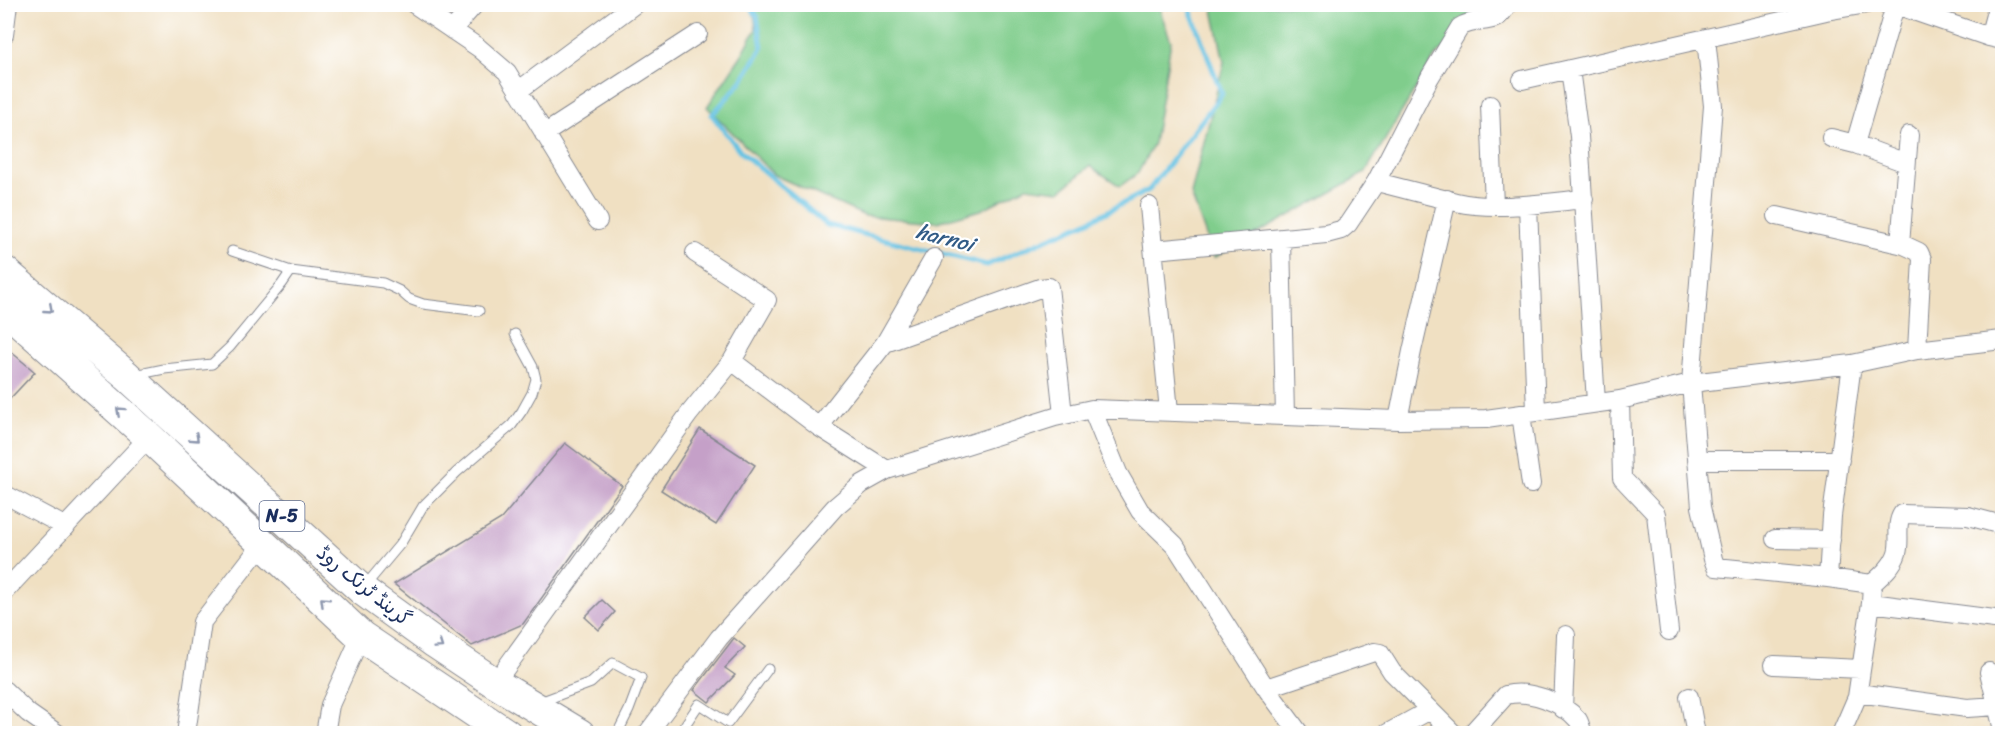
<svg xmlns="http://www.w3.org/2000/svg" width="2007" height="738" font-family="Sriracha,'Playpen Sans Arabic',sans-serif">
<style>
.green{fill:#80cd8c;stroke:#4e7e75;stroke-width:1.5}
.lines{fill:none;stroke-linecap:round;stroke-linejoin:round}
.stream{stroke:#65c2e3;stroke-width:5}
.building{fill:#c5a0c8}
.service-casing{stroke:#868890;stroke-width:11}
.minor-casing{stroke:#868890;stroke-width:20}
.trunk-casing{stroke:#868890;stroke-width:32}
.service{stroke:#fff;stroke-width:9}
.minor{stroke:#fff;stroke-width:18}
.trunk{stroke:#fff;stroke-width:30}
.oneway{stroke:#8d97ae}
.labels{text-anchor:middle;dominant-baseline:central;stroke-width:4.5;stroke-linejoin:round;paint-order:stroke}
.shield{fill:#fff;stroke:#5f6d8e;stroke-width:1.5}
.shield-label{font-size:18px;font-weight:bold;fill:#1b2f5e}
.street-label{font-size:20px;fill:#1b2f5e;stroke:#fff}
.water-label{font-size:21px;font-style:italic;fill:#315b86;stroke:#fff}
</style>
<rect width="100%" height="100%" fill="#fff"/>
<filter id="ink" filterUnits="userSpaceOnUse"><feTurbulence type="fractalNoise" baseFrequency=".0167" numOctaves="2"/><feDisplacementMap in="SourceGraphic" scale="12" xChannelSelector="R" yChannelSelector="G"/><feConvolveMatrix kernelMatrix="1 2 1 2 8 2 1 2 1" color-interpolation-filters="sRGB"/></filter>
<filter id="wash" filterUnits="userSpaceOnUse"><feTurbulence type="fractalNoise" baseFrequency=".008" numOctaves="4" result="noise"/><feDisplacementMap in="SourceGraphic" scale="24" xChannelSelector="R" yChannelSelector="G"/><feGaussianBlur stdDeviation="1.35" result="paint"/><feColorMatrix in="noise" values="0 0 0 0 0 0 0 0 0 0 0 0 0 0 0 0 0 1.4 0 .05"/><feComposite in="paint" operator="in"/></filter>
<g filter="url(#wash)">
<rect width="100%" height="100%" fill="#f0e0c2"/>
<path class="green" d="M 753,5 L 1158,5 L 1171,41 L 1154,143 L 1138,173 L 1120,186 L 1090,166 L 1060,191 L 1026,187 L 981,210 L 937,222 L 865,216 L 774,175 L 707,107 L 741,56 L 756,29 Z
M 1212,5 L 1504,5 L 1436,55 L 1365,173 L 1214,258 L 1191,194 L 1224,62 Z"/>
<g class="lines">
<path class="stream" d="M 749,4 L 757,16 L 762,48 L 741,82 L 712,115 L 740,151 L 827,225 L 987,265 L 1087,222 L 1149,190 L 1222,94 L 1188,4"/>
</g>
<g id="blocks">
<path class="building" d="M 4,346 L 35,372 L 4,405 Z
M 700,429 L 755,465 L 716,525 L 661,490 Z
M 565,443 L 622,486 L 523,624 L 472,646 L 394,584 L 501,519 Z
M 602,600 L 615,612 L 599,630 L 585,617 Z
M 734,638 L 745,647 L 725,668 L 735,675 L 709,702 L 694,690 Z"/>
</g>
</g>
<g filter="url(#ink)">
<use href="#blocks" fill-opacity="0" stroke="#868890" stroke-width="1.5"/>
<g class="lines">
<defs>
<path id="service" d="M 232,251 L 291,271 L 383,283 L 400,291 L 409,299 L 423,304 L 479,311
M 135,375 L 164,369 L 212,364 L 230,347 L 282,284 L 291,271
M 365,586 L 401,543 L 423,506 L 457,472 L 512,425 L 522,411 L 532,393 L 536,379 L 533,367 L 515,334
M 540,702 L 591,683 L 613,663 L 641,678 L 629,710 L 617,734
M 679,734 L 699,704 L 728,723 L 768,669"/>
<path id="minor" d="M 414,4 L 479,48 L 507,72 L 598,221
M 1886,4 L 1902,7 L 1989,37 L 2002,40
M 452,30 L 475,4
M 4,35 L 8,4
M 1989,37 L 1998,4
M 1706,38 L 1713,106 L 1691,383 L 1701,507 L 1713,559 L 1716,567 L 1828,578 L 1872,584 L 1871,603
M 1570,69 L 1579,136 L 1596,402
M 1522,80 L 1826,11 L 1867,4
M 518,91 L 635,4
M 1490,105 L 1494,206
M 544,134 L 698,34
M 1831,138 L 1855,144 L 1906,163
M 1855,144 L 1895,6
M 1376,182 C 1402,188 1429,196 1456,202 C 1495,211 1545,203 1584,199
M 1528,205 L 1536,411
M 1149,206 L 1169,411
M 1777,216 L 1904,245 L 1919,252 L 1922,259 L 1917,350
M 1281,239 L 1285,416
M 1900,244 L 1909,135
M 1154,250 L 1326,234 L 1341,230 L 1348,224 L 1376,182 L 1430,77 L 1460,27 C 1478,15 1497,29 1507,4
M 885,343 L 934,258
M 732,361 L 819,427 L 887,470
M 1620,400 L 1622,478 L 1656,514 L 1669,631
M 1092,409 L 1118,473 L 1140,511 L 1175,545 L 1266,688 L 1300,734
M 1521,414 L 1531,484
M 1398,420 L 1412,351 L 1447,199
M 819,427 L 885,343 L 1040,288 L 1049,287 L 1063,415
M 1697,460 L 1840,460
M 4,494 L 66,527
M 1775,539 L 1831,540
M 1828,578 L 1832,516 L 1852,364
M 1872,584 C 1881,576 1893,566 1897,553 C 1901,540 1895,525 1902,514 L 1968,516 L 2002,525
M 4,592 L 149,437
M 1774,665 L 1861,669
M 1989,672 L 2002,726
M 495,683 L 689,414 L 732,361 L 767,300 L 695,253
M 1266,688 L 1374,652 L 1380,653 L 1392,672 L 1454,734
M 4,690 L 28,713 L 58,734
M 1858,693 L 1967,708 L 1997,706
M 1689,697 L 1696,734
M 1563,709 L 1566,635
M 186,734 L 202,622 L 263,543
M 325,734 L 330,705 L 361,636
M 647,734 L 719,638 L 835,507 L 862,484 L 887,470 L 1055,417 L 1092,409 L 1398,420 L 1486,419 L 1620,400 L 1691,383 L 1852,364 L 1917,350 L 2002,340
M 1386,734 L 1430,710
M 1471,734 L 1506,695 C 1528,689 1563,702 1578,720 C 1580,723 1581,729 1583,734
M 1841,734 L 1857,697 L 1871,603 L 2002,620"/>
<path id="trunk" d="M 4,271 L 127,376 L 362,590 L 435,643 L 495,683 L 580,734
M 4,308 L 149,437 L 361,636 L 507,734"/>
</defs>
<use href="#service" class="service-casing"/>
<use href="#minor" class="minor-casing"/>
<use href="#trunk" class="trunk-casing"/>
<use href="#service" class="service"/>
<use href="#minor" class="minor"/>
<use href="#trunk" class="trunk"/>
</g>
<defs><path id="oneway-chevron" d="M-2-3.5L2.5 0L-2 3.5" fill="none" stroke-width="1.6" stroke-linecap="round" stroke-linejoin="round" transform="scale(1.5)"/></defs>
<g class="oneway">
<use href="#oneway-chevron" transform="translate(49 309) rotate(41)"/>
<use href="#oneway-chevron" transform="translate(120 411) rotate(-138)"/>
<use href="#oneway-chevron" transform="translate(195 438) rotate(42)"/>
<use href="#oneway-chevron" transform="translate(324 601) rotate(-136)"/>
<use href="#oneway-chevron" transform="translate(439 645) rotate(34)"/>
</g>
</g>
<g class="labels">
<rect class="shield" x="259.5" y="501" width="45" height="30" rx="4.5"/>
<g class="shield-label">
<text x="282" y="516">N-5</text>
</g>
<g class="street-label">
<text transform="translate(364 586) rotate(39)">گرینڈ ٹرنک روڈ</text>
</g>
<g class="water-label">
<text transform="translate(945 238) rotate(14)">harnoi</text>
</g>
</g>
<rect width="2007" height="738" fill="none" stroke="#fff" stroke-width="24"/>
</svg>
